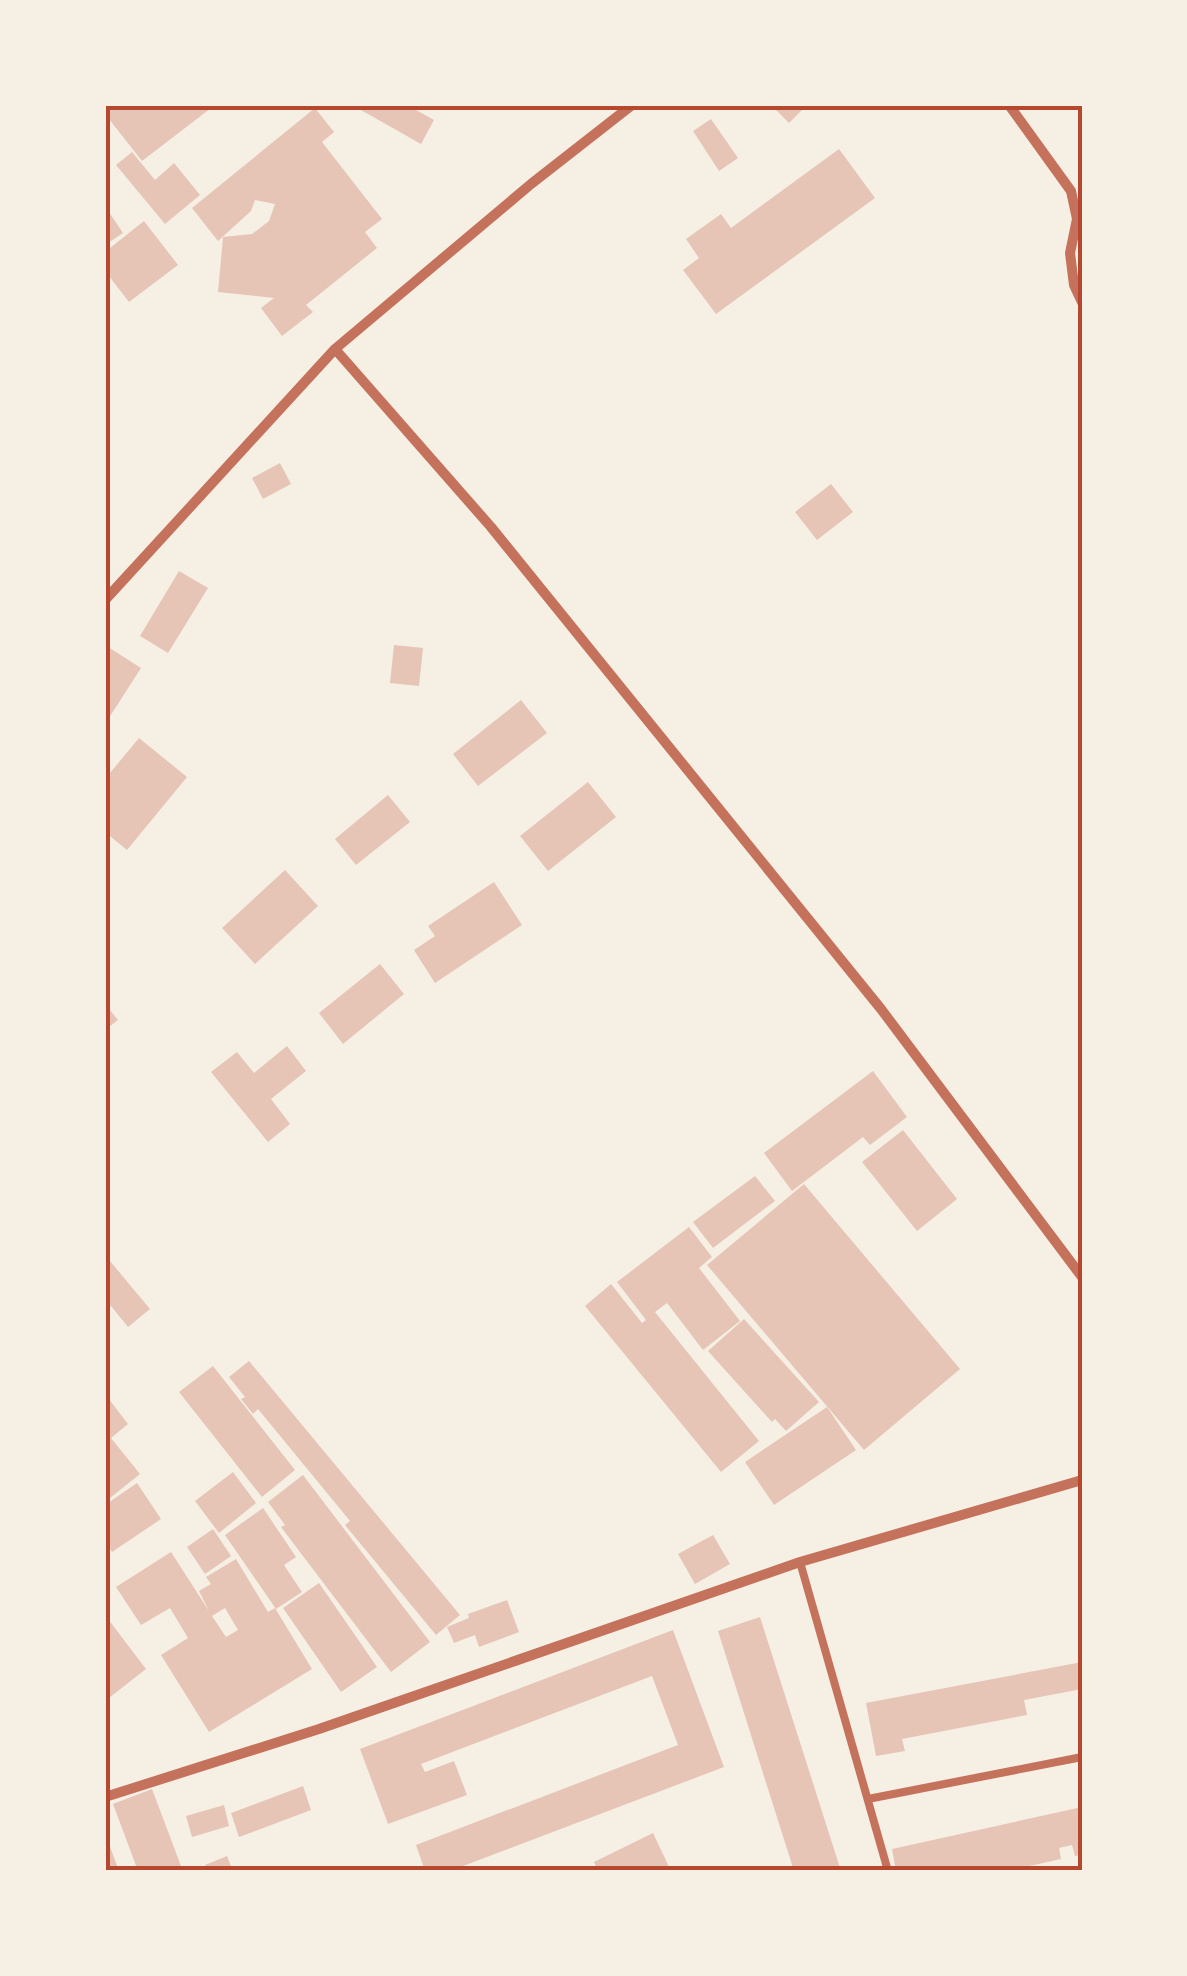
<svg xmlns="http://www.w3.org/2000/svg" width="1187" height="1976" font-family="'Archivo Narrow',sans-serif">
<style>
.building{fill:#e6c5b7;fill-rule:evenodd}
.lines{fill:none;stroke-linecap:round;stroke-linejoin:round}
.service{stroke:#c5725c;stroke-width:8}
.minor{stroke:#c5725c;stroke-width:10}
.neatline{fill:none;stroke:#b5482f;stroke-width:4}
</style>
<rect width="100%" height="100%" fill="#f6efe4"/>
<path class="building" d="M 107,105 L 215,105 L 142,161 L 105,114 Z
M 352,105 L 407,105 L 434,120 L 421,144 Z
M 771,105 L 799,105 L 803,109 L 789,123 Z
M 315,108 L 334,132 L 322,142 L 382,219 L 365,232 L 377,248 L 306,305 L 313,312 L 282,336 L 261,308 L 274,298 L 218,292 L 223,237 L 252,234 L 269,221 L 275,204 L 255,200 L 251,211 L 218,241 L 192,208 Z
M 711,119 L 738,158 L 719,171 L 693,131 Z
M 839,149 L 875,198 L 716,314 L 683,270 L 699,258 L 686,239 L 721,214 L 731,228 Z
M 132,152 L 155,180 L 174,163 L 200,195 L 165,224 L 116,165 Z
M 105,206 L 123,233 L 105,245 Z
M 144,221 L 178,265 L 129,302 L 105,271 L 105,252 Z
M 280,463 L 291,484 L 263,499 L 252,478 Z
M 831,484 L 853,512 L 817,540 L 795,512 Z
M 179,571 L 208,588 L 168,653 L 140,636 Z
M 105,645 L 141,668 L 105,724 Z
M 394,645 L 423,648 L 419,686 L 390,683 Z
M 521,700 L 547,733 L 478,786 L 453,754 Z
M 139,738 L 187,777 L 127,850 L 105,832 L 105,779 Z
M 588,782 L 616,817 L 548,871 L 520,836 Z
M 388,795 L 410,822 L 356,865 L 335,839 Z
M 285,870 L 318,906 L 255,964 L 222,928 Z
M 494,882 L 522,925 L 435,983 L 414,950 L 435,936 L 428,926 Z
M 380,964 L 404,994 L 343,1044 L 319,1013 Z
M 105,1004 L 118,1020 L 105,1030 Z
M 287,1046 L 306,1071 L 271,1099 L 290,1124 L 268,1142 L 211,1072 L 237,1052 L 254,1073 Z
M 873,1071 L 907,1117 L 870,1145 L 863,1137 L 792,1191 L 764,1153 Z
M 903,1130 L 957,1199 L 917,1231 L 862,1162 Z
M 755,1176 L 775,1201 L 713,1248 L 693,1222 Z
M 804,1184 L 960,1369 L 864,1450 L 707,1265 Z
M 689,1227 L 712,1257 L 699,1268 L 740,1321 L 703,1350 L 667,1303 L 655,1312 L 759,1441 L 721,1472 L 585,1306 L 611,1284 L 642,1323 L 646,1320 L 617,1282 Z
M 105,1255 L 150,1309 L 128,1327 L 111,1306 L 105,1311 Z
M 744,1319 L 819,1402 L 786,1431 L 775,1419 L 772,1422 L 708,1351 Z
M 249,1361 L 460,1615 L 436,1635 L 345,1525 L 350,1521 L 258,1409 L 253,1414 L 241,1399 L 245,1397 L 229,1377 Z
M 213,1366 L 295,1470 L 262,1497 L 179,1392 Z
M 105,1394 L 128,1424 L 111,1438 L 140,1474 L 105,1502 Z
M 827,1407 L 856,1450 L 774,1505 L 745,1462 Z
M 233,1472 L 256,1503 L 219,1533 L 195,1501 Z
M 303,1475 L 430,1642 L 391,1672 L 281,1527 L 285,1525 L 268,1502 Z
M 137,1483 L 161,1519 L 112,1552 L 105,1542 L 105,1505 Z
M 263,1508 L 296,1557 L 284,1565 L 302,1592 L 276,1609 L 225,1535 Z
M 213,1529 L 231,1556 L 205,1574 L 187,1547 Z
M 713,1535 L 730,1564 L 695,1584 L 678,1554 Z
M 171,1552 L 209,1611 L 199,1591 L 211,1584 L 206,1577 L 236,1559 L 268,1612 L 275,1608 L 312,1669 L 209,1732 L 161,1655 L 188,1638 L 170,1608 L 141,1625 L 116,1587 ZM 225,1608 L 238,1630 L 226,1637 L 212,1616 Z
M 319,1583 L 377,1667 L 341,1692 L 283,1608 Z
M 507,1600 L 519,1632 L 479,1647 L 475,1635 L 454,1643 L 447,1627 L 469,1618 L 468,1614 Z
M 105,1615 L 146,1669 L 105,1701 Z
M 760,1617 L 841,1871 L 794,1871 L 718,1631 Z
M 673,1630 L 724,1767 L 450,1871 L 425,1871 L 416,1845 L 678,1745 L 652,1676 L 421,1764 L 425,1772 L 454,1761 L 467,1795 L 388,1824 L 360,1749 Z
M 1082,1662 L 1082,1689 L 1024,1700 L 1027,1715 L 902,1739 L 905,1751 L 876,1756 L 866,1703 Z
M 303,1786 L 311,1810 L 239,1837 L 231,1813 Z
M 152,1789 L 181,1866 L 169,1871 L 138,1871 L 113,1804 Z
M 224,1805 L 229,1826 L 192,1837 L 186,1816 Z
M 1082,1807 L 1082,1855 L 1075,1856 L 1072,1845 L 1059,1848 L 1061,1859 L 1007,1871 L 896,1871 L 892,1849 Z
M 105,1833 L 119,1871 L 105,1871 Z
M 653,1833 L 671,1871 L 598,1871 L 594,1862 Z
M 227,1856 L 233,1871 L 208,1871 L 205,1865 Z"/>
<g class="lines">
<path class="service" d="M 800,1562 L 888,1871
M 868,1799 L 1082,1757"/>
<path class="minor" d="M 1009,105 L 1071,191 L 1077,219 L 1070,253 L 1074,285 L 1082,302
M 335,349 L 491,527 L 881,1009 L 1082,1277
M 105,600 L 335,349 L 531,184 L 632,105
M 105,1797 L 319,1729 L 800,1562 L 1082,1480"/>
</g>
<rect width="1187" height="1976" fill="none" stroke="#f6efe4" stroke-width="215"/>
<rect x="108" y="108" width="972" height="1760" class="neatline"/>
</svg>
